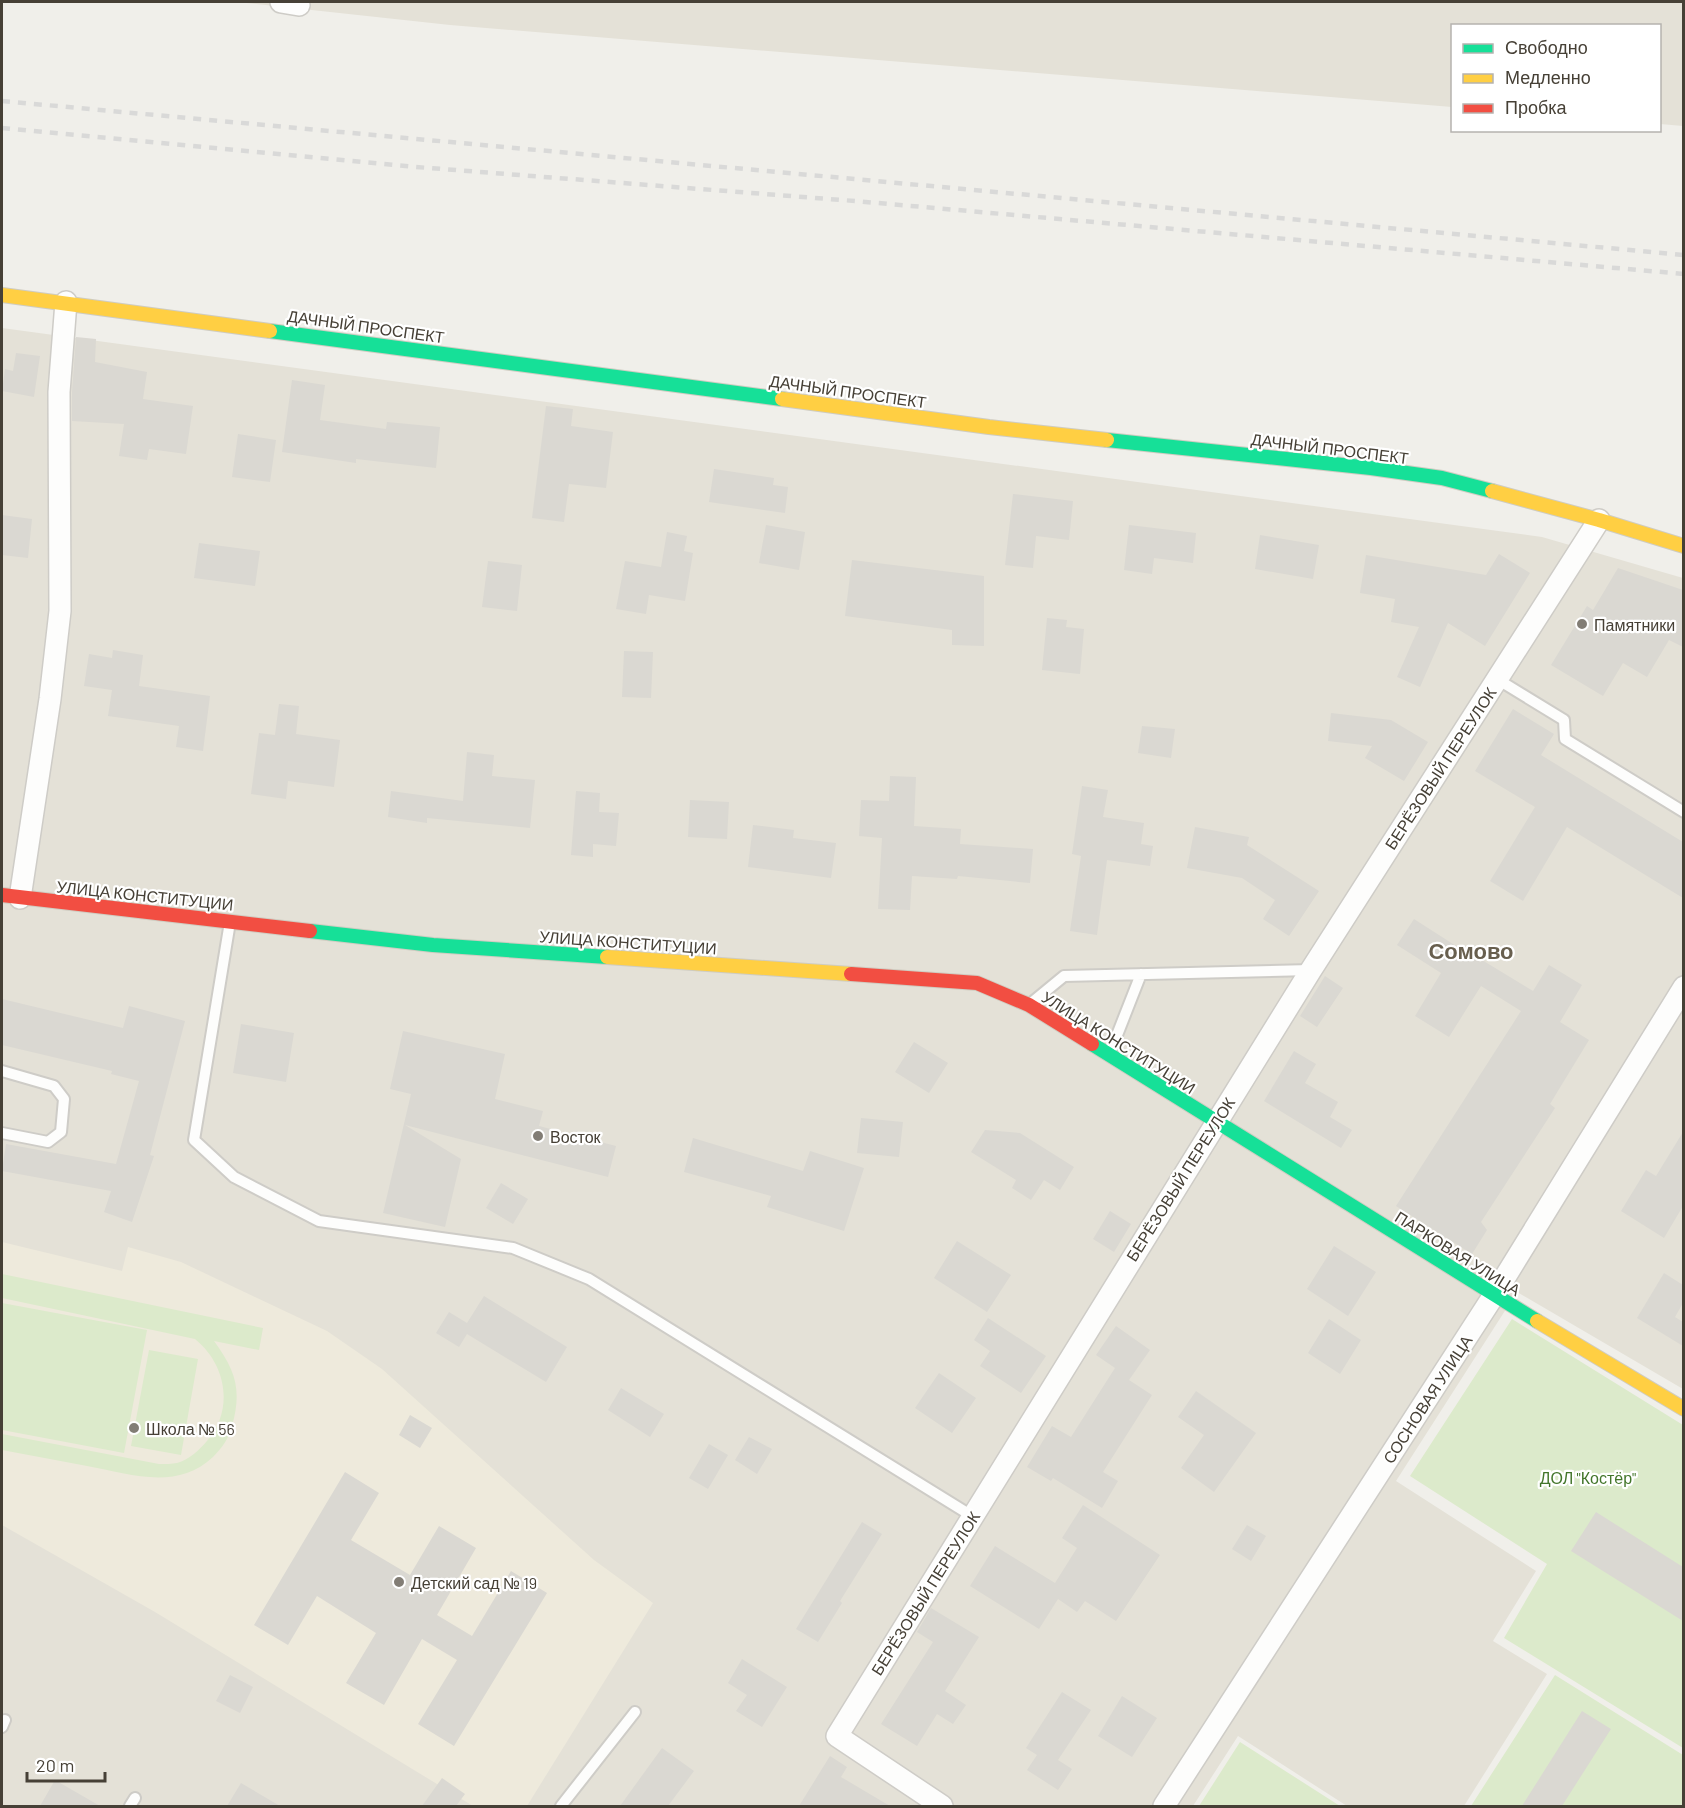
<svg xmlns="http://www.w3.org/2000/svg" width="1685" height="1808" font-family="Barlow,sans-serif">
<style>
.residential{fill:#e4e1d7}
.education{fill:#eeeadc}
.green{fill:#dceacb}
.building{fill:#dad8d2}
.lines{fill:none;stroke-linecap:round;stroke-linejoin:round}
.lane-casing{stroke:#ceccc7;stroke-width:14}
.street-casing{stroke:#ceccc7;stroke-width:24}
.fast-casing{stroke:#cfccc1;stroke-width:16}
.slow-casing{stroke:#cfccc1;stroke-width:16}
.jam-casing{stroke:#cfccc1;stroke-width:16}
.lane{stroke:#fdfdfc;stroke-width:10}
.street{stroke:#fdfdfc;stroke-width:21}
.fast{stroke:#16e098;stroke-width:14}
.slow{stroke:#ffcf43;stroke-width:14}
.jam{stroke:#f24e42;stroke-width:14}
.rail{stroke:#d9d9d8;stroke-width:4.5;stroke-dasharray:8 8;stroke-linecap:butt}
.poi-dot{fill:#827d75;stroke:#fff;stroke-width:2}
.labels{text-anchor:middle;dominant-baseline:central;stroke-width:4.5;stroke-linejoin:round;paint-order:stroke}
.street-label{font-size:16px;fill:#464036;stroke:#fff}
.poi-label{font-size:16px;fill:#464036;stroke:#fff;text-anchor:start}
.park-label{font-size:16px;fill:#43762b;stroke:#fff}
.district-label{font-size:22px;font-weight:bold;fill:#685f4e;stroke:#fff}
</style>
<rect width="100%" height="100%" fill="#f0efea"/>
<path class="residential" d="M 237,2 L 1683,2 L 1683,126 L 1660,124 L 1660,26 L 1452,26 L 1452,107 L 450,25 Z
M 2,328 L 1542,537 L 1683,578 L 1683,1389 L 1517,1292 L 1396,1481 L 1536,1571 L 1493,1641 L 1547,1674 L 1464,1806 L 1347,1806 L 1238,1736 L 1193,1806 L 2,1806 Z"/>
<path class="education" d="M 2,1242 L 122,1271 L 128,1247 L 181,1262 L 327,1331 L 382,1369 L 594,1560 L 653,1603 L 527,1806 L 473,1806 L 155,1612 L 2,1525 Z"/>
<path class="green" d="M 2,1274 L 263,1328 L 259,1350 L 214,1341 C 236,1371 242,1390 232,1426 C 229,1438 222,1448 213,1457 C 177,1491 130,1474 87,1466 C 59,1461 30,1455 2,1450 L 2,1434 L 159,1464 C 165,1464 172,1464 177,1463 C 189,1460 199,1450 207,1441 C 234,1410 227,1365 195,1339 L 2,1298 Z
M 2,1303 L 147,1330 L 124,1453 L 2,1430 Z
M 1512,1319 L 1683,1425 L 1683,1748 L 1504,1638 L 1547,1564 L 1410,1476 Z
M 149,1350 L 198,1359 L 181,1455 L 131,1446 Z
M 1555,1675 L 1683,1755 L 1683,1806 L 1471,1806 Z
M 1240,1742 L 1340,1806 L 1199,1806 Z"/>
<path class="building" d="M 76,337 L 96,339 L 95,362 L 147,372 L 143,399 L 193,406 L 186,454 L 149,449 L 147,460 L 119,456 L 124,424 L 72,421 L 72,392 Z
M 16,353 L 40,356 L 34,397 L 2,391 L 5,369 L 13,371 Z
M 292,380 L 325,385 L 320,420 L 386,429 L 387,422 L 440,427 L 436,468 L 356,459 L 356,463 L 282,452 Z
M 546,406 L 573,409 L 571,426 L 613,432 L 606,488 L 569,484 L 564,522 L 532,518 Z
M 238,434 L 276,440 L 270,482 L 232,477 Z
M 714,469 L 774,478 L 773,485 L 788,487 L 785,513 L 709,502 Z
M 1013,494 L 1073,501 L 1069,540 L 1036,536 L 1033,568 L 1005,565 Z
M 2,515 L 32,519 L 28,558 L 2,555 Z
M 766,525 L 805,532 L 799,570 L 759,563 Z
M 1129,525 L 1196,533 L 1193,563 L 1154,558 L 1152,574 L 1124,570 Z
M 667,532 L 687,536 L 684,551 L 693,553 L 685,601 L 649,595 L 646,614 L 616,609 L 625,561 L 661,567 Z
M 1260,535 L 1319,545 L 1313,579 L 1255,569 Z
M 199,543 L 260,551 L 255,586 L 194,578 Z
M 1499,554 L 1530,573 L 1485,646 L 1448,623 L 1420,687 L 1397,677 L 1419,627 L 1391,622 L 1395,599 L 1360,593 L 1366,555 L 1486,575 Z
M 852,560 L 984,576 L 984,646 L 952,645 L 952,630 L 845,616 Z
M 488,561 L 522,565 L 517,611 L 482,607 Z
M 1618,568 L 1683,590 L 1683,647 L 1669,640 L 1647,677 L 1623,663 L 1603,696 L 1551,665 L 1587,606 L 1593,610 Z
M 1047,618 L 1067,620 L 1066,627 L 1084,629 L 1080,674 L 1042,670 Z
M 113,650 L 143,655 L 139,686 L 210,696 L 203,751 L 176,747 L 179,726 L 108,716 L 112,690 L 84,686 L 89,654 L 112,658 Z
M 624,651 L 653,652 L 651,698 L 622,697 Z
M 279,704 L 299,706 L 296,734 L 340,740 L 334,787 L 288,781 L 286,799 L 251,794 L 259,733 L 275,735 Z
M 1513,709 L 1554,734 L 1541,755 L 1683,842 L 1683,898 L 1567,827 L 1523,901 L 1490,881 L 1535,807 L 1475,771 Z
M 1331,713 L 1391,720 L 1428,742 L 1404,781 L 1365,758 L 1372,746 L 1328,741 Z
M 1142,726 L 1175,729 L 1171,758 L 1138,753 Z
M 467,752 L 494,755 L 492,776 L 535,780 L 530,828 L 427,818 L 427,823 L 388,817 L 391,791 L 463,801 Z
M 890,776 L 916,777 L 914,826 L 961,829 L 960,844 L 1033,849 L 1030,883 L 958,876 L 957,879 L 912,876 L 910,910 L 878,909 L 882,838 L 859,836 L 861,800 L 889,801 Z
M 1082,786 L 1108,790 L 1103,817 L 1144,823 L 1141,844 L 1153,846 L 1150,866 L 1107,860 L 1097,935 L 1070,931 L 1081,856 L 1072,854 Z
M 576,791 L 600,793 L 599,812 L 619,813 L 616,846 L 593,844 L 593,857 L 571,855 Z
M 690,800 L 729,802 L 727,839 L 688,837 Z
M 753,825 L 794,830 L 793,838 L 836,843 L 831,878 L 748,867 Z
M 1195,827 L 1249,837 L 1247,845 L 1319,891 L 1289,936 L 1263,919 L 1275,900 L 1242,878 L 1187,868 Z
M 1414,919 L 1481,962 L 1482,960 L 1533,991 L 1549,965 L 1582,985 L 1560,1022 L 1589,1040 L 1550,1104 L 1555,1108 L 1481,1222 L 1487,1230 L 1472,1254 L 1396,1206 L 1521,1011 L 1481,986 L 1449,1037 L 1415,1016 L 1441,973 L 1397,945 Z
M 1325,976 L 1343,988 L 1317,1027 L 1300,1016 Z
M 2,999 L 123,1028 L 129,1006 L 185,1021 L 150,1155 L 154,1156 L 132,1222 L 104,1212 L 111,1191 L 2,1171 L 6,1144 L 116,1164 L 139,1081 L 111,1074 L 112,1071 L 2,1045 Z
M 241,1024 L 294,1033 L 286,1082 L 233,1073 Z
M 403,1031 L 505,1054 L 495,1099 L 543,1111 L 539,1126 L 616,1146 L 608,1177 L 405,1125 L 461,1159 L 445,1227 L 383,1213 L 411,1094 L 390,1089 Z
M 914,1042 L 948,1063 L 929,1093 L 895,1072 Z
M 1294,1051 L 1316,1064 L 1305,1083 L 1338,1102 L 1330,1117 L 1352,1130 L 1341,1148 L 1264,1101 Z
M 861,1118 L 903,1122 L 899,1157 L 857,1153 Z
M 985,1130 L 1020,1133 L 1074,1167 L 1060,1190 L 1044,1180 L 1031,1200 L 1012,1188 L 1016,1180 L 971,1152 Z
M 1683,1132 L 1683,1206 L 1664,1238 L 1621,1211 L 1646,1170 L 1656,1176 Z
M 693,1138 L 803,1171 L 810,1151 L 864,1168 L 844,1231 L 767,1207 L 771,1196 L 684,1172 Z
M 501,1183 L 528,1199 L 513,1224 L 486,1208 Z
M 1110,1211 L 1131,1224 L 1114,1252 L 1093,1239 Z
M 957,1241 L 1011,1275 L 987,1312 L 934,1278 Z
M 1334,1246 L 1376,1272 L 1348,1316 L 1307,1289 Z
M 1664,1273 L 1683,1285 L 1683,1303 L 1675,1317 L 1683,1322 L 1683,1346 L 1637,1318 Z
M 484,1296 L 567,1347 L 546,1382 L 467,1334 L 459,1347 L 436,1333 L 449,1312 L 467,1323 Z
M 988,1318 L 1046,1356 L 1021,1393 L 980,1366 L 990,1351 L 974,1340 Z
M 1329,1319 L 1361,1340 L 1340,1374 L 1308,1353 Z
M 1116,1326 L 1150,1350 L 1129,1380 L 1152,1395 L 1103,1472 L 1118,1481 L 1102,1508 L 1053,1478 L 1051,1481 L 1027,1467 L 1052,1426 L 1071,1437 L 1115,1368 L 1096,1355 Z
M 939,1373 L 976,1398 L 952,1433 L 915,1408 Z
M 621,1388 L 664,1414 L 650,1437 L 608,1410 Z
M 1196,1391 L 1256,1433 L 1214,1492 L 1181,1468 L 1204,1435 L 1178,1417 Z
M 410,1415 L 432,1428 L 420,1448 L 399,1435 Z
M 749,1437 L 772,1449 L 757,1474 L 735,1460 Z
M 709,1444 L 728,1455 L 708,1489 L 689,1478 Z
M 345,1472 L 379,1493 L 351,1540 L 410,1575 L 439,1526 L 476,1548 L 437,1615 L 472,1636 L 511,1571 L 547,1593 L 454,1746 L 418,1724 L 457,1660 L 422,1639 L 384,1705 L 346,1683 L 376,1633 L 317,1596 L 288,1645 L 254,1625 Z
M 1083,1505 L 1160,1555 L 1116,1621 L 1085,1601 L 1077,1612 L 1058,1599 L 1039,1629 L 970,1586 L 995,1546 L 1055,1583 L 1077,1548 L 1062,1538 Z
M 1596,1512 L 1683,1567 L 1683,1621 L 1571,1551 Z
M 862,1522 L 882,1534 L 840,1601 L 842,1603 L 818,1642 L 796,1629 Z
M 1247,1525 L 1266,1536 L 1251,1561 L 1232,1549 Z
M 931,1608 L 979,1637 L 945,1691 L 966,1705 L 953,1724 L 937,1714 L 917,1746 L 881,1724 L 933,1642 L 917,1632 Z
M 742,1659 L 787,1687 L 762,1727 L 736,1711 L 747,1695 L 728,1683 Z
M 230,1675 L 253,1687 L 240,1713 L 216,1701 Z
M 1062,1692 L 1091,1710 L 1058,1760 L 1072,1769 L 1058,1790 L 1027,1770 L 1037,1755 L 1026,1748 Z
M 1122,1696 L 1157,1718 L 1132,1757 L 1098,1736 Z
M 1582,1711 L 1611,1729 L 1562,1806 L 1522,1806 Z
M 662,1748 L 694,1771 L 668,1806 L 620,1806 Z
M 830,1756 L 847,1767 L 841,1777 L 890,1806 L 799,1806 Z
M 442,1778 L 465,1794 L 456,1806 L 422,1806 Z
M 55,1780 L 100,1806 L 40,1806 Z
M 241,1783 L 280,1806 L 227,1806 Z"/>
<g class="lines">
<defs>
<path id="lane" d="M 1497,679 L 1564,720 L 1565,739 L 1684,812
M 230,922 L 194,1140 L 234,1177 L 319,1221 L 513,1248 L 589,1279 L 972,1516
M 1030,1004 L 1064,976 L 1311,970
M 1110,1053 L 1141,974
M 2,1071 L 54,1086 L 64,1099 L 61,1132 L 48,1142 L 2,1133
M 2,1727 L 5,1720
M 130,1806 L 135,1798
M 561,1806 L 635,1712"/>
<path id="street" d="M 281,2 L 299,5
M 20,898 L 50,699 L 60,611 L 59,392 L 66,302
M 942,1806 L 837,1736 L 1311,970 L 1599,520
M 1164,1806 L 1494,1295 L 1684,987"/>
<path id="fast" d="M 270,331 L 782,399
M 1107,440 L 1371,468 L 1442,478 L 1492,491
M 310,931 L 433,945 L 607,957
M 1092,1044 L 1537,1321"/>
<path id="slow" d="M 2,295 L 270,331
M 782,399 L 989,427 L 1107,440
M 1492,491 L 1599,520 L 1684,546
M 607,957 L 851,974
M 1537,1321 L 1684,1409"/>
<path id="jam" d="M 2,895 L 310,931
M 851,974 L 977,983 L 1029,1005 L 1092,1044"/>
</defs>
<use href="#lane" class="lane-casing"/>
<use href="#street" class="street-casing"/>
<use href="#fast" class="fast-casing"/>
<use href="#slow" class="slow-casing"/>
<use href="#jam" class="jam-casing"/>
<use href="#lane" class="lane"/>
<use href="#street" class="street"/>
<use href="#fast" class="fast"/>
<use href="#slow" class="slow"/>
<use href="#jam" class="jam"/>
<path class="rail" d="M 2,101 L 1684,255
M 2,128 L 416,167 L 855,201 L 1684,274"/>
</g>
<g class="poi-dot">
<circle cx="1582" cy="624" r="6"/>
<circle cx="538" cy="1136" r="6"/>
<circle cx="134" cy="1428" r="6"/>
<circle cx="399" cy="1582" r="6"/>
</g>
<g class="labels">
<g class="street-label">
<text transform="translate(366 326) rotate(8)">ДАЧНЫЙ ПРОСПЕКТ</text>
<text transform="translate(848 391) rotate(8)">ДАЧНЫЙ ПРОСПЕКТ</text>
<text transform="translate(1330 448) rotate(7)">ДАЧНЫЙ ПРОСПЕКТ</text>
<text transform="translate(1440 768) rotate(-57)">БЕРЁЗОВЫЙ ПЕРЕУЛОК</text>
<text transform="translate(145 895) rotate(6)">УЛИЦА КОНСТИТУЦИИ</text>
<text transform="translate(628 942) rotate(4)">УЛИЦА КОНСТИТУЦИИ</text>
<text transform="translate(1119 1042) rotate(32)">УЛИЦА КОНСТИТУЦИИ</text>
<text transform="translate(1180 1179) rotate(-58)">БЕРЁЗОВЫЙ ПЕРЕУЛОК</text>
<text transform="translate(1458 1253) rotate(32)">ПАРКОВАЯ УЛИЦА</text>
<text transform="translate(1427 1399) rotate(-57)">СОСНОВАЯ УЛИЦА</text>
<text transform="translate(925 1593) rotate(-58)">БЕРЁЗОВЫЙ ПЕРЕУЛОК</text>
</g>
<g class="poi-label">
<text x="1594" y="624">Памятники</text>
<text x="550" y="1136">Восток</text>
<text x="146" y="1428">Школа № 56</text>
<text x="411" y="1582">Детский сад № 19</text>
</g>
<g class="park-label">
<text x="1588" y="1477">ДОЛ "Костёр"</text>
</g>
<g class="district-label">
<text x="1471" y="950">Сомово</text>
</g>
</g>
<rect width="1685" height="1808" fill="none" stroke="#464036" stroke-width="6"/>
<rect x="1451" y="24" width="210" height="108" fill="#ffffff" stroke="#b5b3af" stroke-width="1.5"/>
<rect x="1463" y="44" width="30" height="9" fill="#16e098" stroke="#b5b3af" stroke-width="1.5"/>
<text x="1505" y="54" font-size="18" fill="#464036">Свободно</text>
<rect x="1463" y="74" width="30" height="9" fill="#ffcf43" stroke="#b5b3af" stroke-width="1.5"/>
<text x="1505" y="84" font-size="18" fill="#464036">Медленно</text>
<rect x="1463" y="104" width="30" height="9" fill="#f24e42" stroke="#b5b3af" stroke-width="1.5"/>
<text x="1505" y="114" font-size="18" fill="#464036">Пробка</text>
<path d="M27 1772v9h78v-9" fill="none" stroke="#464036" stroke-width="3"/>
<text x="36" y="1772" font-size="18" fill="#464036" stroke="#ffffff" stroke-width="4.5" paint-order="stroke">20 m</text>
</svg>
